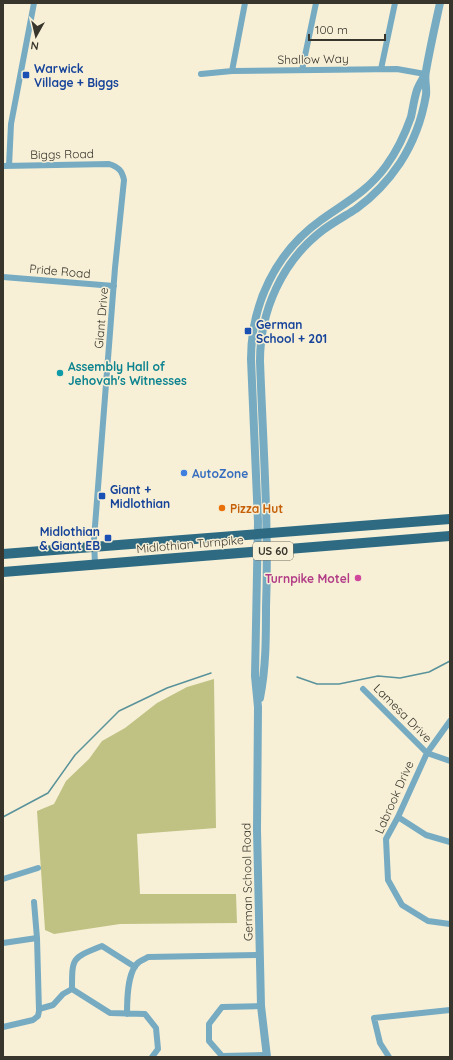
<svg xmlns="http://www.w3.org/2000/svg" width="453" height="1060" font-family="Quicksand,sans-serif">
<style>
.forest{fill:#bfc283}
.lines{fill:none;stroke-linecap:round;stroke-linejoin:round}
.stream{stroke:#59929a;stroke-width:1.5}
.minor{stroke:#77abc2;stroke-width:6}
.tertiary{stroke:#77abc2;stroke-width:8}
.primary{stroke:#2e6b83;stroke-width:10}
.transit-dot{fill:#1a4fb4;stroke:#f7f0d7;stroke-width:1.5}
.culture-dot{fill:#0f9aa8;stroke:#f7f0d7;stroke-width:1.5}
.shop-dot{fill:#3f7fe0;stroke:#f7f0d7;stroke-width:1.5}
.food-dot{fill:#e8710a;stroke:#f7f0d7;stroke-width:1.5}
.hotel-dot{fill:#d1479c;stroke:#f7f0d7;stroke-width:1.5}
.labels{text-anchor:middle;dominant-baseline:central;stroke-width:3;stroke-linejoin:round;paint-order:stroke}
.shield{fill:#f7f0d7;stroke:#716d5f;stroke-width:1}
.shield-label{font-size:11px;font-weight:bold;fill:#38352c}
.street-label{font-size:12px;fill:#38352c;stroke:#f7f0d7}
.transit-label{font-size:12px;font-weight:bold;fill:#164399;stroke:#f7f0d7;text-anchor:start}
.culture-label{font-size:12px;font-weight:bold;fill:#0d838f;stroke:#f7f0d7;text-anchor:start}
.shop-label{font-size:12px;font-weight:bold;fill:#366cbe;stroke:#f7f0d7;text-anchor:start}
.food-label{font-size:12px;font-weight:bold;fill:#c56008;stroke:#f7f0d7;text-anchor:start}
.hotel-label{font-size:12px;font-weight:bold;fill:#b23c85;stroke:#f7f0d7;text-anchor:end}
</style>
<rect width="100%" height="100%" fill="#f7f0d7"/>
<path class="forest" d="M 214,679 L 216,828 L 137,834 L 140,894 L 236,894 L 237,923 L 120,924 L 54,934 L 45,930 L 37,811 L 54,804 L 66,781 L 89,759 L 102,741 L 125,728 L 157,703 L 187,687 Z"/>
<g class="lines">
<path class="stream" d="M 297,677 L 317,684 L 339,684 L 378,676 L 400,678 L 429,672 L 450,661
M 3,817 L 48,793 L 75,755 L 119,711 L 167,688 L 211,673"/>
<path class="minor" d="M 381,69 L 395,3
M 302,70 L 316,3
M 232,71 L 245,3
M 201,74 L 232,71 L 397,69 L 425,74
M 3,166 L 109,164 C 118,167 122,170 124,180 L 115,268 L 94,539 L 95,565
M 9,166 L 11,124 L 34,3
M 3,277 L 114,286
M 363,689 L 427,753 L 450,761
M 450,721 L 427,753 L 398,817 L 386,839 L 388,880 L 402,905 L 428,921 L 450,924
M 398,817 L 426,835 L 450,842
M 3,879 L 38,868
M 34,902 L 37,938
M 3,943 L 37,938 L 39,1011 L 38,1016 L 33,1020 L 3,1027
M 135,967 L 102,946 C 72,958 72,957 72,989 L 110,1013 L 145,1014 L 156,1028 L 158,1049 L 152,1057
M 261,1006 L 222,1007 L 209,1024 L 209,1041 L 222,1056 L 266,1055
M 39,1009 L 53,1005 L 63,994 L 72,989
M 127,1014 C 127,1000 127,971 139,962 C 142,960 145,959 148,957 L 260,955
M 389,1057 L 380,1043 L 374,1018 L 450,1010"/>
<path class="tertiary" d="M 260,698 C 266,668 266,638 266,607 C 269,525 263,444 260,361 C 260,311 282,261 323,230 C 334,222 345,216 356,209 C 374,196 388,181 400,163 C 413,143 422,119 426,95 C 427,87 424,79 426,71 C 430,48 435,26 440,3
M 267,1057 L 261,1006 L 257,830 L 258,707 L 255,676 L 258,522 L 251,359 C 251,304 276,252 321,220 C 346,202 367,192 386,166 C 397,151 405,134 411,117 C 413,108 414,99 417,90 C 419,84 423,79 425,74"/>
<path class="primary" d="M 3,554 L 450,519
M 3,572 L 450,536"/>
</g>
<g class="transit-dot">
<rect x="22" y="71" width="8" height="8" rx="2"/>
<rect x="244" y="327" width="8" height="8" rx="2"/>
<rect x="98" y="492" width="8" height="8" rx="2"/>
<rect x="104" y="534" width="8" height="8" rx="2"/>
</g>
<circle class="culture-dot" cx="60" cy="373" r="4"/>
<circle class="shop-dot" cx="184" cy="473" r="4"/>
<circle class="food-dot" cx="222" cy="508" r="4"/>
<circle class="hotel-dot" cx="358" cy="578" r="4"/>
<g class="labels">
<rect class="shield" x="253" y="542" width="40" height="18" rx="3"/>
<g class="shield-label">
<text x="273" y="551">US 60</text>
</g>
<g class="street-label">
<text transform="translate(313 59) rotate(-1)">Shallow Way</text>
<text transform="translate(62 154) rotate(-1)">Biggs Road</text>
<text transform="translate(60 271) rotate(5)">Pride Road</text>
<text transform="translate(101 318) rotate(-85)">Giant Drive</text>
<text transform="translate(190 544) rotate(-5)">Midlothian Turnpike</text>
<text transform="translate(403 713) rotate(45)">Lamesa Drive</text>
<text transform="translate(394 797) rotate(-66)">Labrook Drive</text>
<text transform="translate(247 882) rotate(-91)">German School Road</text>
</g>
<g class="transit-label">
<text x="34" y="68">Warwick<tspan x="34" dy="14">Village + Biggs</tspan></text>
<text x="256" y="324">German<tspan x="256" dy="14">School + 201</tspan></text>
<text x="110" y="489">Giant +<tspan x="110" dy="14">Midlothian</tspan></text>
<text x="100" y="531" text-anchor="end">Midlothian<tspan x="100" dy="14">&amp; Giant EB</tspan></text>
</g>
<g class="culture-label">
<text x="68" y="366">Assembly Hall of<tspan x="68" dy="14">Jehovah's Witnesses</tspan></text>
</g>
<g class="shop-label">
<text x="192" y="473">AutoZone</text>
</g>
<g class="food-label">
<text x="230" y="508">Pizza Hut</text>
</g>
<g class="hotel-label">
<text x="350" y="578">Turnpike Motel</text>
</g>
</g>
<rect width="453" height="1060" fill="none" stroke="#38352c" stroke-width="8"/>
<g transform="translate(36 36) rotate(188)" stroke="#f7f0d7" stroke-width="3" paint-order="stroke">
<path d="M0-3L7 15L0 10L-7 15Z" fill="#38352c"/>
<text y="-6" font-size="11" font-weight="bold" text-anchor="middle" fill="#38352c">N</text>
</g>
<path d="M309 34v6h76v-6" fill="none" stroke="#38352c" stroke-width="2"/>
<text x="315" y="34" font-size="12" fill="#38352c" stroke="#f7f0d7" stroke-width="3" paint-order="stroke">100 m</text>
</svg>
